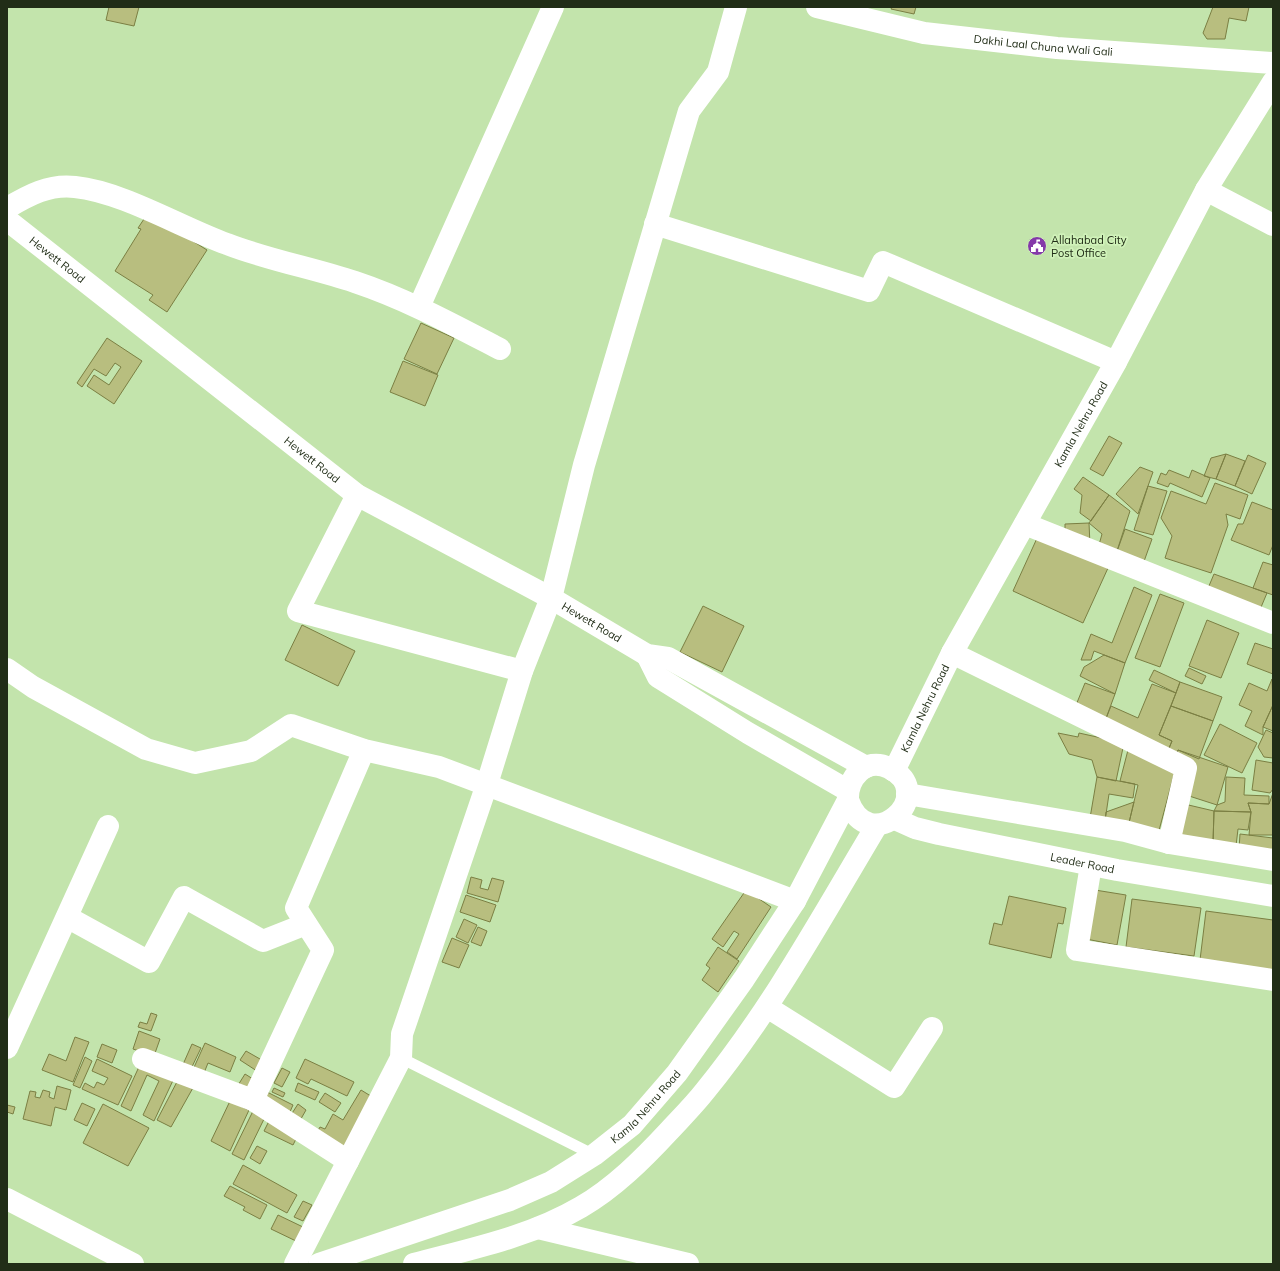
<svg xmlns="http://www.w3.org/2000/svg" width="1280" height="1271" font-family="Mulish,sans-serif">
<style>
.building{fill:#b8be7f;stroke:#7b7f43}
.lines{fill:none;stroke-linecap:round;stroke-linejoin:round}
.lane{stroke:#fff;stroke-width:11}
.street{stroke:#fff;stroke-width:22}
.secondary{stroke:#fff;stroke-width:22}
.labels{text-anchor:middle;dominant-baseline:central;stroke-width:3.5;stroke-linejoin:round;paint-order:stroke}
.street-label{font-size:11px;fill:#212d17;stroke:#d0f2b9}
.poi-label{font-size:11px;fill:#212d17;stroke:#d0f2b9;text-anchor:start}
</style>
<rect width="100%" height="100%" fill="#c3e4ac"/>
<path class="building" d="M 109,7 L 139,7 L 134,26 L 106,20 Z
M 892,7 L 916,7 L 914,14 L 891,9 Z
M 1213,7 L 1249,7 L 1246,21 L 1229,18 L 1225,39 L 1207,39 L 1203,33 Z
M 148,213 L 207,250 L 167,312 L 149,300 L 153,295 L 115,271 L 141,229 L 138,228 Z
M 421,323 L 454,338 L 437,374 L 404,359 Z
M 107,338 L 142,361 L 114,404 L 87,386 L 94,375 L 109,385 L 121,367 L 115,363 L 106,376 L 94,369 L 82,387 L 77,383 Z
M 403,361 L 438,375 L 425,406 L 390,392 Z
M 1109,436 L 1122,443 L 1103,476 L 1090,469 Z
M 1226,454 L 1216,479 L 1204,476 L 1211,458 Z
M 1226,454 L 1245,461 L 1235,486 L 1216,479 Z
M 1248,455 L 1266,463 L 1252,494 L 1235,486 Z
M 1140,467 L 1153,472 L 1138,514 L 1116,494 Z
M 1169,470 L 1189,478 L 1192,470 L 1210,478 L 1202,497 L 1170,483 L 1168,487 L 1157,483 L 1161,473 L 1166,475 Z
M 1083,477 L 1109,495 L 1091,521 L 1080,513 L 1082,495 L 1074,489 Z
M 1215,483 L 1248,495 L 1240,519 L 1226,514 L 1228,525 L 1211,573 L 1165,558 L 1172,536 L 1161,518 L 1171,491 L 1206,504 Z
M 1148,486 L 1167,491 L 1153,535 L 1134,530 Z
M 1109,495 L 1130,511 L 1115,557 L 1097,552 L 1102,534 L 1089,523 Z
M 1252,502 L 1273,510 L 1273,545 L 1269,555 L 1231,540 L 1238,524 L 1243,524 Z
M 1089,523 L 1090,545 L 1065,537 L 1065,524 Z
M 1125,529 L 1152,539 L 1142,567 L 1115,557 Z
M 1038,536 L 1108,568 L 1083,623 L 1013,591 Z
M 1263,562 L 1273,565 L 1273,595 L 1253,588 Z
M 1214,574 L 1267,593 L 1259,612 L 1206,593 Z
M 1134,587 L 1152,595 L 1125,663 L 1094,651 L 1091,660 L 1081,660 L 1091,634 L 1112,643 Z
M 1160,594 L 1184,603 L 1160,667 L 1135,658 Z
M 703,606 L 744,626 L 722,672 L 680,652 Z
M 1207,620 L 1239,633 L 1221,678 L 1189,666 Z
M 302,625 L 355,651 L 338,686 L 285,660 Z
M 1255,643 L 1273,649 L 1273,674 L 1247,664 Z
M 1104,655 L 1125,663 L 1115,694 L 1080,676 L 1084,667 Z
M 1189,668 L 1206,676 L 1202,684 L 1185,676 Z
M 1154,670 L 1180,682 L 1176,693 L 1149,680 Z
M 1272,679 L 1273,705 L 1263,727 L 1263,735 L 1245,726 L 1252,711 L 1239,705 L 1249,683 L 1267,691 Z
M 1180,682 L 1222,697 L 1213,721 L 1171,706 Z
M 1085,683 L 1115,694 L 1105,721 L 1074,710 Z
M 1152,684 L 1176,693 L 1159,735 L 1172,741 L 1167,753 L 1105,721 L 1111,706 L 1138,718 Z
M 1273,705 L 1273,731 L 1263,727 Z
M 1171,706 L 1213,721 L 1199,759 L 1178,750 L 1175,758 L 1167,753 L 1172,741 L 1159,735 Z
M 1220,724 L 1257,743 L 1242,773 L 1204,755 Z
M 1266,730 L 1273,733 L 1273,758 L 1264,757 L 1258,747 Z
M 1058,733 L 1078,737 L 1079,733 L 1124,743 L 1116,781 L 1097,777 L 1092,760 L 1069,754 Z
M 1128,750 L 1177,763 L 1157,838 L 1127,831 L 1138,785 L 1120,781 Z
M 1178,750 L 1228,767 L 1217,805 L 1186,795 L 1175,758 Z
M 1256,760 L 1273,763 L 1273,789 L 1270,793 L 1252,790 Z
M 1097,777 L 1135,784 L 1133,798 L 1109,794 L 1105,821 L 1090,818 Z
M 1226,777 L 1245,778 L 1244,795 L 1269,796 L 1269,804 L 1248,803 L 1251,812 L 1214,811 L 1217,805 L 1225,802 Z
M 1273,793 L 1273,835 L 1249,835 L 1251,812 L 1248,803 L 1269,804 Z
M 1134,802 L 1127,831 L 1105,821 L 1106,812 Z
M 1180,803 L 1214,811 L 1213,843 L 1175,838 Z
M 1214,811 L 1251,812 L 1248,830 L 1238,829 L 1236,846 L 1213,843 Z
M 1240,834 L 1273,838 L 1273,853 L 1239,849 Z
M 471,877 L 482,880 L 480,888 L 488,890 L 492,878 L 504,881 L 498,902 L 467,893 Z
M 746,890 L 771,907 L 737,959 L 727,952 L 739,934 L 734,931 L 723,947 L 712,939 Z
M 1095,890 L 1126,895 L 1117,945 L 1086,939 Z
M 466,895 L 496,905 L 490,922 L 460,912 Z
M 1009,896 L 1066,908 L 1063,924 L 1058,923 L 1051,958 L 989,944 L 994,923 L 1002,925 Z
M 1132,899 L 1201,908 L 1194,956 L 1126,947 Z
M 1206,911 L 1273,920 L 1273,970 L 1200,960 Z
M 464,919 L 477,925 L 468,943 L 456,937 Z
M 478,927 L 487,931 L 481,946 L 471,942 Z
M 452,938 L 469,945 L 459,968 L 442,962 Z
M 718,947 L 739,961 L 718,992 L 702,980 L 710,968 L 706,965 Z
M 151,1013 L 157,1015 L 151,1031 L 138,1027 L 140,1022 L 147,1024 Z
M 139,1031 L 160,1039 L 154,1056 L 133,1049 Z
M 75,1037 L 89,1042 L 73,1082 L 42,1070 L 49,1054 L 66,1061 Z
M 205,1043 L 236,1057 L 230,1072 L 208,1063 L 202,1078 L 191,1074 Z
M 102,1044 L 117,1050 L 112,1063 L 97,1057 Z
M 192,1044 L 201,1048 L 189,1073 L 181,1069 Z
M 246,1051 L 267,1063 L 260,1073 L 240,1060 Z
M 85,1057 L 92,1061 L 80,1088 L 73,1085 Z
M 143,1058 L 176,1074 L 154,1121 L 143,1115 L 159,1081 L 147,1075 L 131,1111 L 121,1106 Z
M 97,1059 L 132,1076 L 118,1105 L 82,1089 L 85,1083 L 94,1088 L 97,1082 L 104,1085 L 108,1078 L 92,1071 Z
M 305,1059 L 354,1082 L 347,1096 L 311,1079 L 308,1084 L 296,1078 Z
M 282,1068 L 290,1072 L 282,1087 L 274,1083 Z
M 245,1074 L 253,1079 L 245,1095 L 235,1090 Z
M 179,1078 L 194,1086 L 171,1127 L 157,1120 Z
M 298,1083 L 319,1092 L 315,1100 L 295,1091 Z
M 57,1086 L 71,1090 L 66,1110 L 55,1107 L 51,1126 L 23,1119 L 30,1091 L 36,1092 L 35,1097 L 40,1098 L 43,1090 L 50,1092 L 49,1097 L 54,1099 Z
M 274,1088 L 285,1093 L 283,1097 L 272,1092 Z
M 361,1090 L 374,1098 L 343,1150 L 316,1134 L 320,1127 L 325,1129 L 333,1114 L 343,1120 Z
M 267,1092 L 293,1105 L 289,1114 L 262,1101 Z
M 325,1093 L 341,1103 L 335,1112 L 319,1102 Z
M 230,1101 L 249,1110 L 230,1151 L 211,1141 Z
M 82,1103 L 95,1109 L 87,1126 L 74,1120 Z
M 103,1104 L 149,1128 L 128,1166 L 83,1143 Z
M 298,1104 L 306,1110 L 298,1124 L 289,1118 Z
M 7,1105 L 15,1107 L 13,1114 L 7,1112 Z
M 253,1111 L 265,1117 L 244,1160 L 232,1154 Z
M 271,1117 L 300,1131 L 293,1145 L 264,1131 Z
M 257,1146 L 267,1151 L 260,1164 L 250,1158 Z
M 243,1165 L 297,1195 L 287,1213 L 233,1184 Z
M 230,1186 L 267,1205 L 260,1219 L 243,1210 L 245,1207 L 224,1196 Z
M 303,1201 L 312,1205 L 303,1221 L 294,1217 Z
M 278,1215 L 303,1227 L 296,1241 L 271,1229 Z"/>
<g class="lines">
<path class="lane" d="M 401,1058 L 594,1155"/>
<g class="street">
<path id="s1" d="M 817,7 L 924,33 L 1057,48 L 1273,63"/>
<path d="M 1206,190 L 1273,225"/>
<path d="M 7,208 C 29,195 49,184 75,187 C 123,192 180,227 227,244 C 268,260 313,268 355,282 C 406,299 452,324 500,349"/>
<path d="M 655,224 L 869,291 L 883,262 L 1116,362"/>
<path d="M 419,307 L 553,7"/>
<path d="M 357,495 L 298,611 L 522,671"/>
<path d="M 1025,524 L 1273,623"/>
<path d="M 952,653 L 1186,768 L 1169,843"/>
<path d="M 7,669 L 33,687 L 146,749 L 195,763 L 251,751 L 291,725 L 364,750 L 439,767 L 795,901"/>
<path d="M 1091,865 L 1077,950 L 1273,980"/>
<path d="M 67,917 L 149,962 L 184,897 L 263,941 L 306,924"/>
<path d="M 767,1007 L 894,1087 L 932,1028"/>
<path d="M 7,1048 L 108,826"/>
<path d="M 143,1059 L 253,1100 L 323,950 L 296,908 L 364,750"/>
<path d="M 253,1100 L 348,1161"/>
<path d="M 7,1199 L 133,1264"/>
<path d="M 538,1228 L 688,1264"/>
<path d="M 295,1264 L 401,1058 L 402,1034 L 487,784 L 522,671 L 551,598 L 584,465 L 689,111 L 718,72 L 736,7"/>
</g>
<g class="secondary">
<path id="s2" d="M 7,220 L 357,495 L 551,598 L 647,655 L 668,658 L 866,767"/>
<path d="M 647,655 L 658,677 L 748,733 L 847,790"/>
<path id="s3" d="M 894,771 L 952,653 L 1116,362 L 1206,190 L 1273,82"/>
<path d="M 907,794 L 1125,831 L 1169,843 L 1273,860"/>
<path id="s4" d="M 895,819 L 915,828 L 939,834 L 1117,870 L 1273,896"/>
<path id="s5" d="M 319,1264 L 510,1200 L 551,1182 L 594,1155 L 632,1125 L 677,1073 L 744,979 L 795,901 L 848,800 C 847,779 865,756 889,768 C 941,794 869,860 848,800"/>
<path d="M 414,1264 C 470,1249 530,1237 581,1207 C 614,1188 643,1159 669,1131 C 681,1118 694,1105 705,1091 C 772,1009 823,915 877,825"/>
</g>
</g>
<defs>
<symbol id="civic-disc" viewBox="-11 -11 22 22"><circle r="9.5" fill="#8438a9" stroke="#d0f2b9"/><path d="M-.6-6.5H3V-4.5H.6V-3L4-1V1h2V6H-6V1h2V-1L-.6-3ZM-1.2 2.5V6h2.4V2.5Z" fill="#fff"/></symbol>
</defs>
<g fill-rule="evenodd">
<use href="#civic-disc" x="1026" y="235" width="22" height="22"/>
</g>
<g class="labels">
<g class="street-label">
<text stroke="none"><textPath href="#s1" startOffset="230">Dakhi Laal Chuna Wali Gali</textPath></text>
<text stroke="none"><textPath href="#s2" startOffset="64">Hewett Road</textPath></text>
<text stroke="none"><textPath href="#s3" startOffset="394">Kamla Nehru Road</textPath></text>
<text stroke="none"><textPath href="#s2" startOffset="388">Hewett Road</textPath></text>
<text stroke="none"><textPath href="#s2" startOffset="712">Hewett Road</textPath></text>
<text stroke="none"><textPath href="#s3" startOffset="70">Kamla Nehru Road</textPath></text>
<text stroke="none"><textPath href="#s4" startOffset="193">Leader Road</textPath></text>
<text stroke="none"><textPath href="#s5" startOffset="368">Kamla Nehru Road</textPath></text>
</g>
<g class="poi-label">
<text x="1051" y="240">Allahabad City<tspan x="1051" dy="13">Post Office</tspan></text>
</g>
</g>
<rect width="1280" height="1271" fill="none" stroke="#212d17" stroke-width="16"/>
</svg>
